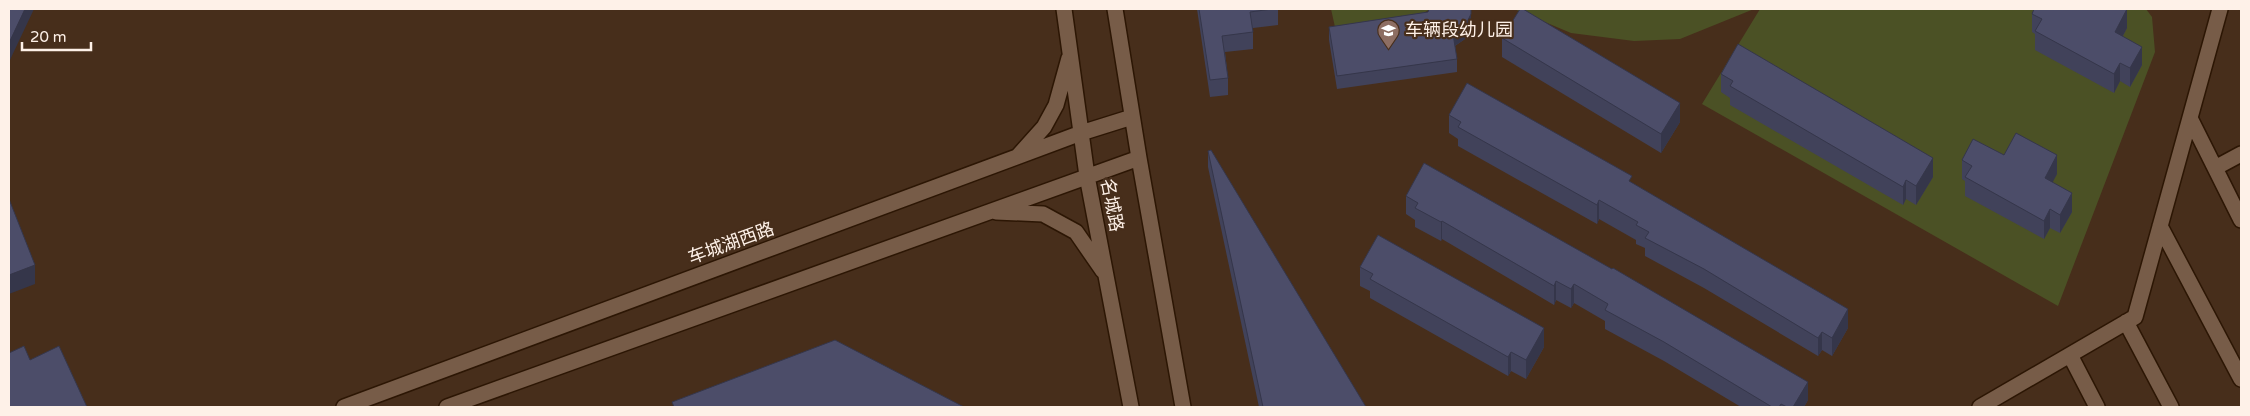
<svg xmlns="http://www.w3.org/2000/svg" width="2250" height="416" font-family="'Varela Round','Noto Sans SC',sans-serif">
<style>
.green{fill:#4b5125}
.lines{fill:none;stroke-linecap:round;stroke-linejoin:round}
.street-casing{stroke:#2c1604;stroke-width:18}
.secondary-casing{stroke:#2c1604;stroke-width:18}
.street{stroke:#775c48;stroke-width:15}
.secondary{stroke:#775c48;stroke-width:15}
.wall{fill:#41425a}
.shaded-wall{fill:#35364a}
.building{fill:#4c4d69;stroke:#35364a}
.labels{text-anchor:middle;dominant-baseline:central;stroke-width:4.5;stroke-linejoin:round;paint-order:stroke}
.poi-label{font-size:18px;fill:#fef1e8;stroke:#472e1b;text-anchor:start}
.street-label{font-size:18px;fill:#fef1e8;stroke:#472e1b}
</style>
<rect width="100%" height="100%" fill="#472e1b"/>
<path class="green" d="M 1331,9 L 1430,9 L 1424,13 L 1335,27 Z
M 1514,9 L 1754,9 L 1680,39 L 1634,41 L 1571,33 Z
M 1760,9 L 2146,9 L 2152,17 L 2155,52 L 2058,306 L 1702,104 Z"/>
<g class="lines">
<defs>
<path id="street" d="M 2190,118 L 2241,220
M 2215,168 L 2241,154
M 2160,226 L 2241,379
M 2126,322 L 2171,407
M 2070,355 L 2097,407
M 1980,407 L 2135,317 L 2220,9"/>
<path id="secondary" d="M 1064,9 L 1087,176 L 1131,407
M 1115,9 L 1139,158 L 1183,407
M 1018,156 L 1044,127 L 1056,105 L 1069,58
M 996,212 L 1043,214 L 1076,232 L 1103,271
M 344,407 L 1081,133 L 1132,117
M 447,407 L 1139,158"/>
</defs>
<use href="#street" class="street-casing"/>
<use href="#secondary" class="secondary-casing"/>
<use href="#street" class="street"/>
<use href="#secondary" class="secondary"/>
</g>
<path class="wall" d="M 1197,9 L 1278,9 L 1278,25 L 1253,28 L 1253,49 L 1225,52 L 1228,78 L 1228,95 L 1210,97 Z
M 1428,12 L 1471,27 L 1465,39 L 1455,46 L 1457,59 L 1457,72 L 1337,89 L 1329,40 L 1329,27 Z
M 2032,14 L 2127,28 L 2123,36 L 2142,65 L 2130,87 L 2120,81 L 2114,93 L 2035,50 L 2035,34 L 2032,32 Z
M 1502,38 L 1680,122 L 1661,153 L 1502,57 Z
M 1721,74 L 1933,177 L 1916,205 L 1906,199 L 1903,205 L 1730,105 L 1730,98 L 1721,92 Z
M 1449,115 L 1632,183 L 1848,328 L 1832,356 L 1822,350 L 1818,356 L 1704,288 L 1645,256 L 1645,248 L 1636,244 L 1636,240 L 1599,219 L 1597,224 L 1458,146 L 1458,139 L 1449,133 Z
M 1208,151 L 1366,407 L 1259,407 L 1208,167 Z
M 2004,155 L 2057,174 L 2052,182 L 2072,212 L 2060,233 L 2050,228 L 2044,239 L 1965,196 L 1965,181 L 1962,179 L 1962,160 Z
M 1406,196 L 1808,400 L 1804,407 L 1741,407 L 1664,361 L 1605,329 L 1605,321 L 1574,303 L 1571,308 L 1556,300 L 1554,305 L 1442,239 L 1441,241 L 1415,227 L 1415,220 L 1406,214 Z
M 1360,267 L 1544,347 L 1526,379 L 1511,371 L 1508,376 L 1370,298 L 1370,291 L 1360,286 Z"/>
<path class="shaded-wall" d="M 25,9 L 34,9 L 9,62 L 9,43 Z
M 2127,9 L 2127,28 L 2115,50 L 2115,32 Z
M 1471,14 L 1471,27 L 1465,39 L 1453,47 L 1453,34 Z
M 2142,47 L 2142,65 L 2130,87 L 2130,68 Z
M 2120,63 L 2120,81 L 2114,93 L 2114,74 Z
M 1680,103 L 1680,122 L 1661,153 L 1661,134 Z
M 2057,155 L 2057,174 L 2045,197 L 2045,178 Z
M 1933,158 L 1933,177 L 1916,205 L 1916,186 Z
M 1906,180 L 1906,199 L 1903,205 L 1903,187 Z
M 2072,193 L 2072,212 L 2060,233 L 2060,215 Z
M 1599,200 L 1599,219 L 1597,224 L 1597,205 Z
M 2050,209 L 2050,228 L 2044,239 L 2044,221 Z
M 1442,221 L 1442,239 L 1441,241 L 1441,222 Z
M 35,265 L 35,284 L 9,294 L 9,275 Z
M 1556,281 L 1556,300 L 1554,305 L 1554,286 Z
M 1574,284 L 1574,303 L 1571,308 L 1571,289 Z
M 1848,309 L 1848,328 L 1832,356 L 1832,338 Z
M 1544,328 L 1544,347 L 1526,379 L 1526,360 Z
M 1822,332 L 1822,350 L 1818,356 L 1818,338 Z
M 1511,352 L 1511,371 L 1508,376 L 1508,357 Z
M 1808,382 L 1808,400 L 1804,407 L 1793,407 Z"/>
<path class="building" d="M 9,9 L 25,9 L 9,43 Z
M 1199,9 L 1272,9 L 1250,12 L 1253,32 L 1222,36 L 1228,78 L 1210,80 Z
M 1429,9 L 1471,9 L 1471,14 L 1465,26 L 1453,34 L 1457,59 L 1337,76 L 1329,27 L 1428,12 Z
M 1520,9 L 1523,9 L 1680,103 L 1661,134 L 1502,38 Z
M 2034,9 L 2127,9 L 2115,32 L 2142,47 L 2130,68 L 2120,63 L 2114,74 L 2035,31 L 2042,19 L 2032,14 Z
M 1738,44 L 1933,158 L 1916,186 L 1906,180 L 1903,187 L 1730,86 L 1733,81 L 1721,74 Z
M 1467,83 L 1632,176 L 1629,181 L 1848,309 L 1832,338 L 1822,332 L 1818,338 L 1704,269 L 1645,238 L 1649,232 L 1636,225 L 1638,222 L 1599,200 L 1597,205 L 1458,127 L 1461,122 L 1449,115 Z
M 2016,133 L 2057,155 L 2045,178 L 2072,193 L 2060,215 L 2050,209 L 2044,221 L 1965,177 L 1972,166 L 1962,160 L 1973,139 L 2004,155 Z
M 1211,150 L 1366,407 L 1263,407 L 1208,151 Z
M 1424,163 L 1612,269 L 1613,268 L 1808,382 L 1793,407 L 1787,407 L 1781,404 L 1779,407 L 1772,407 L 1664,342 L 1605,310 L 1608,304 L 1574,284 L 1571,289 L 1556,281 L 1554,286 L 1442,221 L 1441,222 L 1415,208 L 1418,203 L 1406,196 Z
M 9,199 L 35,265 L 9,275 Z
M 1378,235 L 1544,328 L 1526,360 L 1511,352 L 1508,357 L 1370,279 L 1373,274 L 1360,267 Z
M 835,340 L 964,407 L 674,407 L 672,402 Z
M 24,346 L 30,360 L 59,346 L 87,407 L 9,407 L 9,353 Z"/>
<defs>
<symbol id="school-pin" viewBox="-11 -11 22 30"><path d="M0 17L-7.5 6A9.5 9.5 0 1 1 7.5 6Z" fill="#8d6e63" stroke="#472e1b"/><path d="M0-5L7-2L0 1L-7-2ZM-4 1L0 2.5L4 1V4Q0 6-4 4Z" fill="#fff"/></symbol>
</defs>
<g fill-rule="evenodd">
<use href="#school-pin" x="1376" y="18" width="25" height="34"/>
</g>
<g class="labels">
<g class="poi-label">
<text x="1405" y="30">车辆段幼儿园</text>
</g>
<g class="street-label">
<text transform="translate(1112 205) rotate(79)">名城路</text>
<text transform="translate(731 243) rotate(-20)">车城湖西路</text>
</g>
</g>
<rect width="2250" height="416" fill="none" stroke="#fef1e8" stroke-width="20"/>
<path d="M22 42v8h69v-8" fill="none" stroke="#fef1e8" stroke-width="2.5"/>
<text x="30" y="42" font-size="15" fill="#fef1e8" stroke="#472e1b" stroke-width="4" paint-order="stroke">20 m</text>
</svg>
